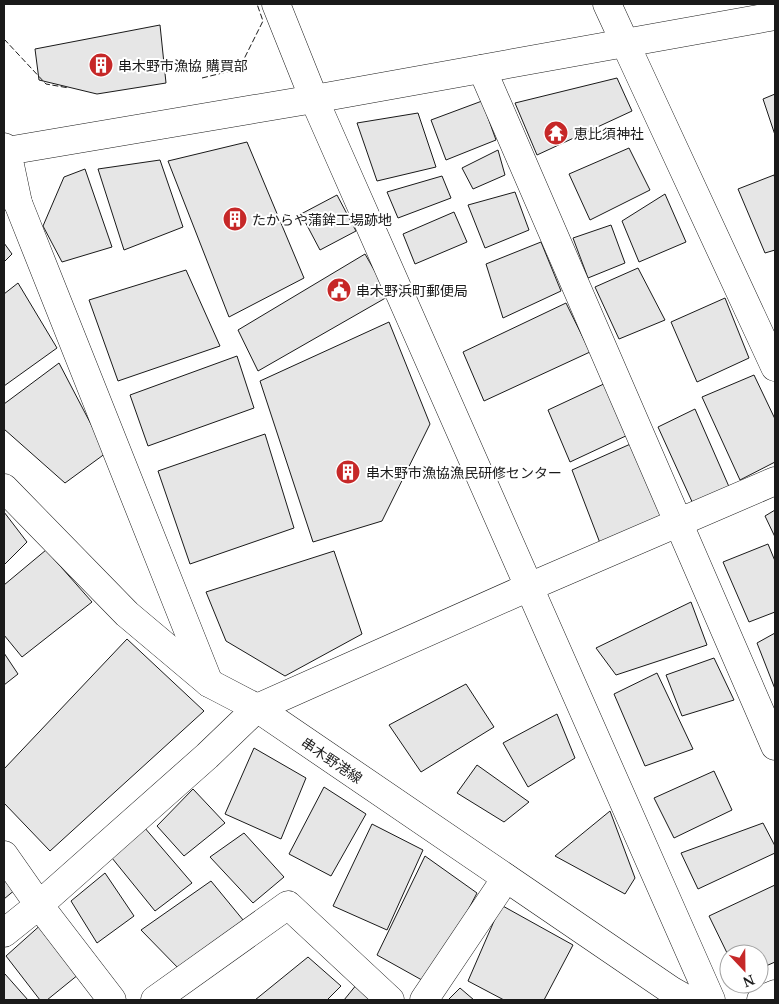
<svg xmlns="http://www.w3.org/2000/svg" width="779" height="1004" font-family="'Noto Serif','Noto Sans JP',serif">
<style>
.building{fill:#e6e6e6;stroke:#1a1a1a}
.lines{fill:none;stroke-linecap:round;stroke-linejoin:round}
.street-casing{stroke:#1a1a1a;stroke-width:29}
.secondary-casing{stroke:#1a1a1a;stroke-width:29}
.primary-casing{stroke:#1a1a1a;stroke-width:29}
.street{stroke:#fff;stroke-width:28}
.secondary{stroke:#fff;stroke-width:28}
.primary{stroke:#fff;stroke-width:28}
.fence{stroke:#1a1a1a;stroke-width:1;stroke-dasharray:6 2.5;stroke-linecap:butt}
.labels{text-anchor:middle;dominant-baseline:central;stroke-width:4;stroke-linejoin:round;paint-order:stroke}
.poi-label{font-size:14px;fill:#1a1a1a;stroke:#fff;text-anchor:start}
.street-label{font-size:14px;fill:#1a1a1a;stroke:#fff}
</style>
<rect width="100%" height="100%" fill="#fff"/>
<path class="building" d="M 160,25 L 166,83 L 97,94 L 39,80 L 35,49 Z
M 617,78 L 632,111 L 537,155 L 515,103 Z
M 775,94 L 775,135 L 763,99 Z
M 482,101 L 496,140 L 446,160 L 431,120 Z
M 418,113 L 436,167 L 377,181 L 357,123 Z
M 247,142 L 304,278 L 229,317 L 168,161 Z
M 629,148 L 650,190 L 590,220 L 569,174 Z
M 498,150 L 505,175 L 473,189 L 462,168 Z
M 160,160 L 183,227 L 124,250 L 98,169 Z
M 85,169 L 112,247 L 62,262 L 43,226 L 64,177 Z
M 774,175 L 775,179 L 775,250 L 765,253 L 738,189 Z
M 442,176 L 451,198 L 398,218 L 387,192 Z
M 515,192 L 529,230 L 485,248 L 468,205 Z
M 665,194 L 686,242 L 639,262 L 622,221 Z
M 337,195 L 356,231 L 320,250 L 301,214 Z
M 454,212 L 467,242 L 415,264 L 403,234 Z
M 611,225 L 625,263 L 588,278 L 573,238 Z
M 541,242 L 561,291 L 503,318 L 486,264 Z
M 4,243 L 12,254 L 4,262 Z
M 365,254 L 389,296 L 258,371 L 238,330 Z
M 638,268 L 665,320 L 619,339 L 595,287 Z
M 186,270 L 220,346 L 118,381 L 89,300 Z
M 18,283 L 57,348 L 4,386 L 4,294 Z
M 725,298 L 749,358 L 697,382 L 671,322 Z
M 566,303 L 590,352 L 484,401 L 463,352 Z
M 389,322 L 430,424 L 382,521 L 313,542 L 260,381 Z
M 237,356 L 254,408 L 148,446 L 130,395 Z
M 59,363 L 106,453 L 65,483 L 4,429 L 4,404 Z
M 754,375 L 775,419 L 775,462 L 740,480 L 702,397 Z
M 608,382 L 630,434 L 570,462 L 548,410 Z
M 695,409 L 730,489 L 694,506 L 658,427 Z
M 265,434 L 294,528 L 190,564 L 158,471 Z
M 635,442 L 665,514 L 600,543 L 572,470 Z
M 775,510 L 775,537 L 765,516 Z
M 4,512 L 27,542 L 4,565 Z
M 768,544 L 775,561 L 775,612 L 749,622 L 723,562 Z
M 46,550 L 92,602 L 22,657 L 4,635 L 4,585 Z
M 334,551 L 362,634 L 285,676 L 226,641 L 206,592 Z
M 691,602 L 707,645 L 616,675 L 596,648 Z
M 775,633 L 775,689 L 757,643 Z
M 127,639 L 204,711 L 50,851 L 4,803 L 4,769 Z
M 4,653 L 18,674 L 4,685 Z
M 714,658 L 734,700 L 682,716 L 666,675 Z
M 657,673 L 693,749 L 645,766 L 614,694 Z
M 466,684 L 494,727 L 421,772 L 389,725 Z
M 557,714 L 575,758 L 528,787 L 503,743 Z
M 254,748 L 306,778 L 281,839 L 225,814 Z
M 477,765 L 529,802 L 504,822 L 457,793 Z
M 714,771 L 732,810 L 674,838 L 654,798 Z
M 324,787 L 366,814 L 331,876 L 289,854 Z
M 193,789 L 225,823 L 184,856 L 157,826 Z
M 610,811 L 635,878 L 625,894 L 555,856 Z
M 763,823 L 775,846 L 775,853 L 698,889 L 681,853 Z
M 372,824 L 423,850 L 387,930 L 333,906 Z
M 144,827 L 192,883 L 155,911 L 112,858 Z
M 244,833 L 284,877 L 253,903 L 210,857 Z
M 425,856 L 477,893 L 429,984 L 377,955 Z
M 105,873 L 134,916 L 97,943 L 71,901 Z
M 4,874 L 16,889 L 4,899 Z
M 211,881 L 248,926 L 182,972 L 141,930 Z
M 775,885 L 775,962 L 759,969 L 759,954 L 729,954 L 729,957 L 709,916 Z
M 501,905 L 573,945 L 544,1000 L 504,1000 L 468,981 Z
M 44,922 L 84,970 L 47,1000 L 40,1000 L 6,956 Z
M 308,957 L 341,986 L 327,1000 L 255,1000 Z
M 5,974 L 28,1000 L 4,1000 L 4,976 Z
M 357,984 L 371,1000 L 344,1000 Z
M 460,988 L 474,1000 L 448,1000 Z"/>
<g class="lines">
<defs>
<path id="street" d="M 276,4 L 314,99 L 711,1000
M 607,4 L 625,43
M 482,69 L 775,746
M 18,203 L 209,683
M 4,855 L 39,905 L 112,1000
M 4,933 L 39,905 L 207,756 L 257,708 L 529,587 L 775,481
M 155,1000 L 288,905 L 390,1000
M 424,1000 L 506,878
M 761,1000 L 775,994"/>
<path id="secondary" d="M 625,43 L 775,367
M 4,147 L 7,151 L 18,203
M 7,151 L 314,99 L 775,16"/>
<path id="primary" d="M 4,488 L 127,614 L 209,683 L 257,708 L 672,991 L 688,1000"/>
</defs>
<use href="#street" class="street-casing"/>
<use href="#secondary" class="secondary-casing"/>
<use href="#primary" class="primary-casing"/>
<use href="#street" class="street"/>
<use href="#secondary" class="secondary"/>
<use href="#primary" class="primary"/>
<path class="fence" d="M 4,39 L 46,84 L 69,88
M 202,78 L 239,69 L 263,21 L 257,4"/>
</g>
<defs>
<symbol id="building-disc" viewBox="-11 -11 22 22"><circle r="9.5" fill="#c62828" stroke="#fff"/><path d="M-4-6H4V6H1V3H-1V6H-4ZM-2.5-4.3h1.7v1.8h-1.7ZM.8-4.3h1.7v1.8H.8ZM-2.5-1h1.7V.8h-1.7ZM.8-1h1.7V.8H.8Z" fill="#fff"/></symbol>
<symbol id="temple-disc" viewBox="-11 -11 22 22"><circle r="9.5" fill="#c62828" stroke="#fff"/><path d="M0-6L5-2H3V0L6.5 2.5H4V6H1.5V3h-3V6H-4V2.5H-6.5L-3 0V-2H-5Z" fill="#fff"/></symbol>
<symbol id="civic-disc" viewBox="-11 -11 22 22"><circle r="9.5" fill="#c62828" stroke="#fff"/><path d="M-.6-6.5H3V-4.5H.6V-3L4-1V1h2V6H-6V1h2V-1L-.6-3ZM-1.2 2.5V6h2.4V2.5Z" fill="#fff"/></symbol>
</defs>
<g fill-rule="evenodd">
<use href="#building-disc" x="87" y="51" width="28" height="28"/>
<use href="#temple-disc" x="542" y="119" width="28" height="28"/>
<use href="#building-disc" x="221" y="205" width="28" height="28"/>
<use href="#civic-disc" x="325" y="276" width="28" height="28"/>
<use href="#building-disc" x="334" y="458" width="28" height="28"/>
</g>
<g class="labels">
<g class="poi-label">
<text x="118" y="65">串木野市漁協 購買部</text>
<text x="574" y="133">恵比須神社</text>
<text x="252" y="219">たからや蒲鉾工場跡地</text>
<text x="356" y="290">串木野浜町郵便局</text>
<text x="366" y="472">串木野市漁協漁民研修センター</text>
</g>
<g class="street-label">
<text transform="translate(332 760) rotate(34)">串木野港線</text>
</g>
</g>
<rect width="779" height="1004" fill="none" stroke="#1a1a1a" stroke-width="10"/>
<g transform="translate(744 969) rotate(158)"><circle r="24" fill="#ffffff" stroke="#a3a3a3"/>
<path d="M0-4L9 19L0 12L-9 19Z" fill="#c62828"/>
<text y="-8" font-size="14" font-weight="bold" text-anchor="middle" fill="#1a1a1a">N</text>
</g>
</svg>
